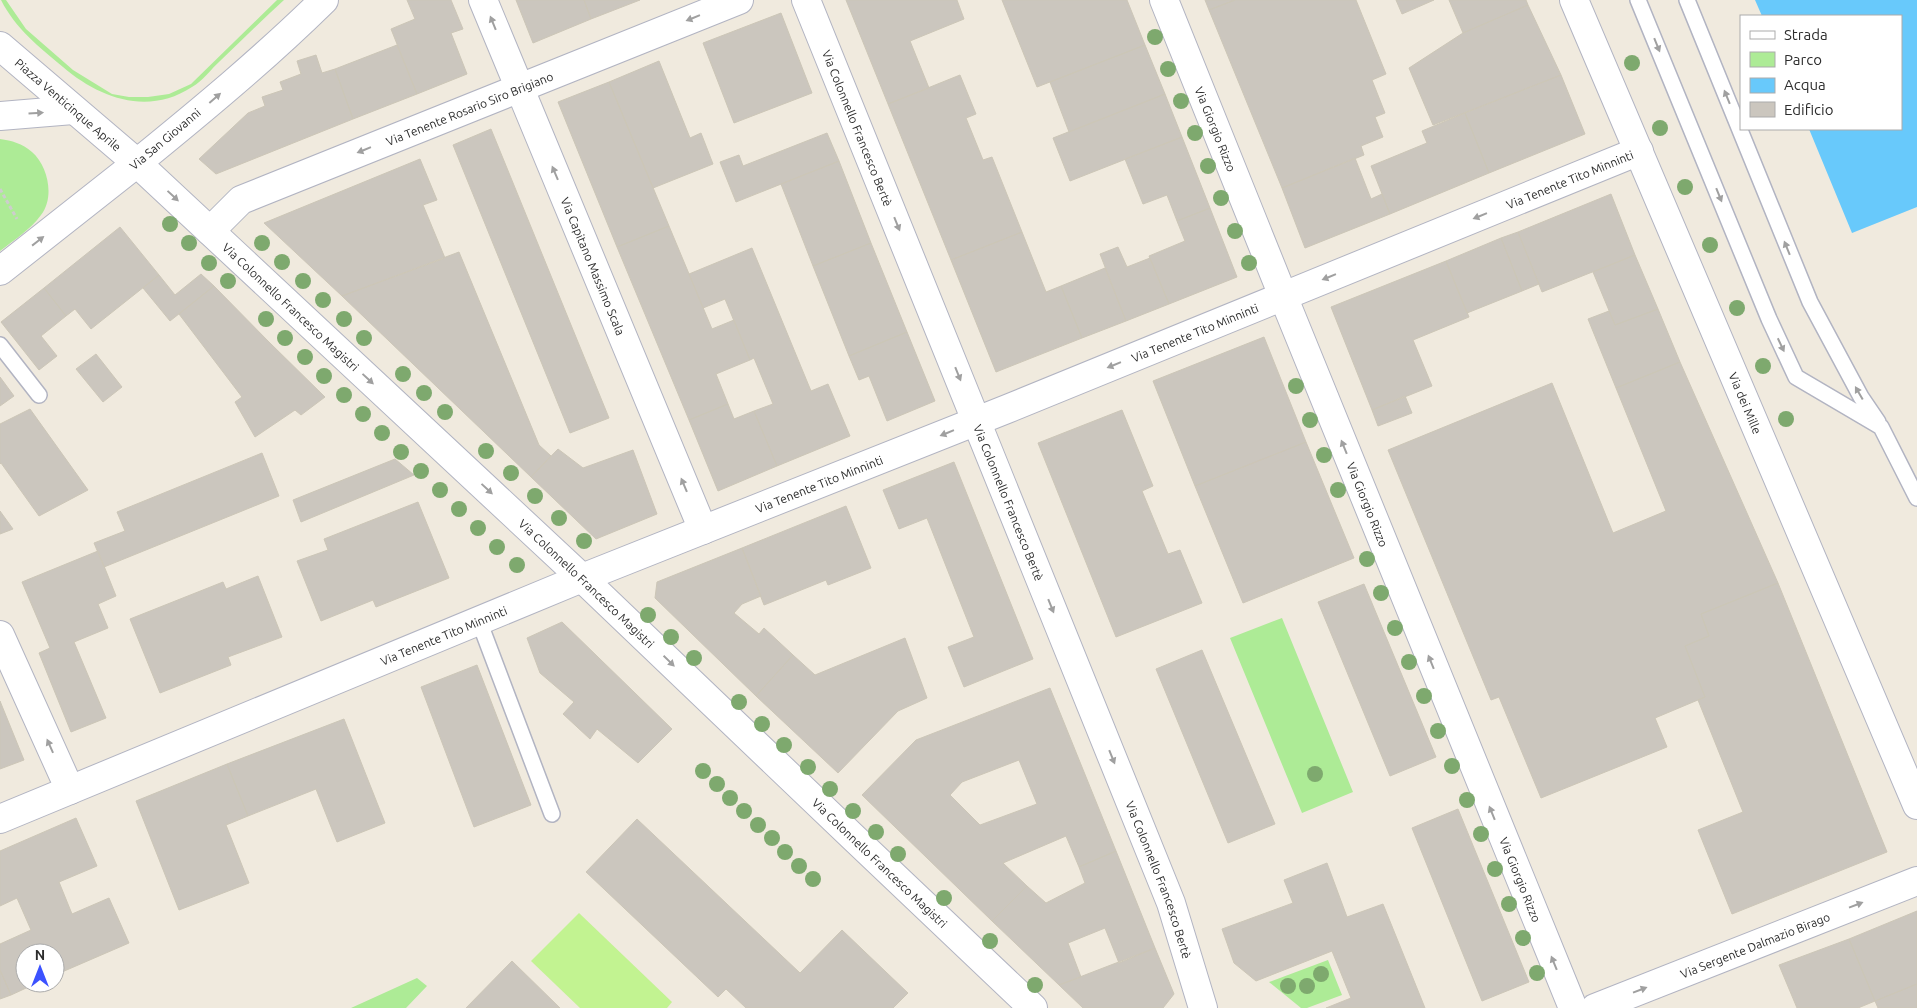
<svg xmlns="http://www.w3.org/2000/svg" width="1917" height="1008" font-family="Ubuntu,sans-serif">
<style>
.green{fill:#adeb96}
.pitch{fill:#c2f391}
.water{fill:#68c9fb}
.building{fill:#cbc6be;stroke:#ccc6b7;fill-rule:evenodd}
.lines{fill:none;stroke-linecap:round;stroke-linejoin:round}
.service-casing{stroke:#b2b4c2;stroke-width:18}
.minor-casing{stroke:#b2b4c2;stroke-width:30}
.tertiary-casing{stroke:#b2b4c2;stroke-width:30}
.secondary-casing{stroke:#b2b4c2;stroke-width:30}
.path{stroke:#cdcdcd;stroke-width:3;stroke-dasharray:4 2.5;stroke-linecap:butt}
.service{stroke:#fff;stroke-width:15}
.minor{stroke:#fff;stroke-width:28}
.tertiary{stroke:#fff;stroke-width:28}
.secondary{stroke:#fff;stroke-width:28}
.tree{fill:#7ea96e}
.oneway{fill:#a0a0a0}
.labels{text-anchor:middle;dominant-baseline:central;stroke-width:4;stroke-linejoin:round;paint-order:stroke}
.street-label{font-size:12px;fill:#2d2d2d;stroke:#fff}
</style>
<rect width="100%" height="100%" fill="#f0eade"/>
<path class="green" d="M 1,0 L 6,0 L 26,29 L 73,70 L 112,94 L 129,97 L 148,97 L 169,94 L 191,84 L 277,0 L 284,0 C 262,20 241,41 220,61 C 211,69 203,81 192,87 C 148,116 99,98 63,67 C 39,47 15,28 1,0 Z
M 0,139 C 12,141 22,143 32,152 C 48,166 55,197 41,215 C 30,230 14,240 0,251 Z
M 1282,618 L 1353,792 L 1302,813 L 1230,638 Z
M 1328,960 L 1342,995 L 1307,1008 L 1301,1008 L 1269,982 Z
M 417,978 L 427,986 L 406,1008 L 351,1008 Z"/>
<path class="pitch" d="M 579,913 L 672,1002 L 667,1008 L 580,1008 L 531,961 Z"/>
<path class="water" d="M 1755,0 L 1917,0 L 1917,207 L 1852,233 L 1809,129 L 1901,129 L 1901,16 L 1762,16 Z"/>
<path class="building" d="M 407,0 L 451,0 L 463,29 L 451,33 L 467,74 L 417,94 L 391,29 L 415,19 Z
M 516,0 L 584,0 L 591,19 L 533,43 Z
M 584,0 L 640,0 L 591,19 Z
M 846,0 L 957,0 L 964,19 L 910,41 L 929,88 L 888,104 Z
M 1002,0 L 1127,0 L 1145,45 L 1037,87 Z
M 1205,0 L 1235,0 L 1209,10 Z
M 1235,0 L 1356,0 L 1386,74 L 1372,80 L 1385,113 L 1375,117 L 1383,137 L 1361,146 L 1364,155 L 1282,188 L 1209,10 Z
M 1396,0 L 1434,0 L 1402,14 Z
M 1449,0 L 1526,0 L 1528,5 L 1463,33 Z
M 1528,5 L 1561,75 L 1433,125 L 1409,68 L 1463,33 Z
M 781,13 L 812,93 L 734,123 L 703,43 Z
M 397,45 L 417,94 L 353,119 L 335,69 Z
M 1145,45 L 1165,94 L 1069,132 L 1050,82 Z
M 316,55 L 322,73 L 335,69 L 353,119 L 216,174 L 199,159 L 248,113 L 265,106 L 262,97 L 283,90 L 280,82 L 301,74 L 297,61 Z
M 659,61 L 690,138 L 701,133 L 713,164 L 653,188 L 609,82 Z
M 960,75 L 976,114 L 966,118 L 983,160 L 992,157 L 1022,232 L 951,260 L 888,104 Z
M 1561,75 L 1585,134 L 1489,173 L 1465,113 Z
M 609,82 L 669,226 L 617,247 L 558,102 Z
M 1165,94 L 1182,137 L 1070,181 L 1053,138 Z
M 1465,113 L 1489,173 L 1390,214 L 1371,166 L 1427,143 L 1422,131 Z
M 491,129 L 609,418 L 570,433 L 453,145 Z
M 827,133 L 839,161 L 736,202 L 720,162 L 739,155 L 743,166 Z
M 1182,137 L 1210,208 L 1177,221 L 1167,195 L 1143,204 L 1125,159 Z
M 1355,158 L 1371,199 L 1382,194 L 1390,214 L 1305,248 L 1282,188 Z
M 420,159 L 437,200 L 423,205 L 445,258 L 342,296 L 264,223 Z
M 839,161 L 871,243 L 813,266 L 781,184 Z
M 1611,194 L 1635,255 L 1542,292 L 1518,232 Z
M 1210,208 L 1237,277 L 1169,304 L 1149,256 L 1185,241 L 1177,221 Z
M 669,226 L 712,329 L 734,320 L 750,360 L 716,374 L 728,404 L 689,420 L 617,247 Z
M 120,227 L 159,275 L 91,329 L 75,309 L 66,316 L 44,288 Z
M 1022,232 L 1046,292 L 1061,286 L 1082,338 L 996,372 L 951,260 Z
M 1518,232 L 1539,284 L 1522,291 L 1501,238 Z
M 1501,238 L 1522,291 L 1467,313 L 1446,261 Z
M 871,243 L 907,332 L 849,356 L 813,266 Z
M 1118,247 L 1127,267 L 1150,258 L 1169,304 L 1126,321 L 1100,254 Z
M 752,248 L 811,391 L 828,384 L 850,436 L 777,466 L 754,411 L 773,404 L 754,358 L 750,360 L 725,299 L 703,308 L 689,274 Z
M 459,252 L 539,445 L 551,456 L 531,477 L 342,296 Z
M 1635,255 L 1658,309 L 1615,325 L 1593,272 Z
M 1446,261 L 1469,317 L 1413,340 L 1432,386 L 1372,410 L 1331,307 Z
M 1105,268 L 1126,321 L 1082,338 L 1061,286 Z
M 201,274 L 214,286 L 170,321 L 143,288 L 159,275 L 175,295 Z
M 214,286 L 269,342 L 325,397 L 301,415 L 295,410 L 255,437 L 235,402 L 242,397 L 179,314 Z
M 44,288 L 66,316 L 41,336 L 57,356 L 39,370 L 1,322 Z
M 1658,309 L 1680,362 L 1616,388 L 1588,319 L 1609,311 L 1615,325 Z
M 907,332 L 935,401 L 887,421 L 869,376 L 859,380 L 849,356 Z
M 1264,337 L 1306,442 L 1195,486 L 1153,381 Z
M 96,354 L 122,387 L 103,402 L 76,369 Z
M 1680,362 L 1778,583 L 1701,614 L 1709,636 L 1685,646 L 1705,697 L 1655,718 L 1667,747 L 1541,798 L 1499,697 L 1491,700 L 1388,450 L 1552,383 L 1613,533 L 1666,511 L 1616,388 Z
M 0,377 L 14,396 L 0,406 Z
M 1405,396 L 1412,413 L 1378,426 L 1372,410 Z
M 728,404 L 734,419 L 754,411 L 777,466 L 718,491 L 689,420 Z
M 30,409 L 88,490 L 39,516 L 1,463 L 0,464 L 0,424 Z
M 1122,410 L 1153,486 L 1142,491 L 1168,554 L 1180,550 L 1202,603 L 1116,637 L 1038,443 Z
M 1306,442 L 1354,558 L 1243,603 L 1195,486 Z
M 558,449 L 583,468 L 633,450 L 657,514 L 596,539 L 531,477 Z
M 262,453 L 279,496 L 104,567 L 94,543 L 125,531 L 117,512 Z
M 395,459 L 414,475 L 301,522 L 293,500 Z
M 954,462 L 1033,659 L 964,687 L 948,647 L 974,637 L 927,518 L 899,529 L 883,490 Z
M 418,502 L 449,578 L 376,607 L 373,600 L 321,621 L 297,561 L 328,550 L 324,539 Z
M 846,506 L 871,568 L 828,585 L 826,580 L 764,605 L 742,548 Z
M 0,511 L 13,529 L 0,534 Z
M 742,548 L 761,596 L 742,604 L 734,613 L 759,634 L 764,628 L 793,655 L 756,696 L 655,598 L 657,582 Z
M 98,551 L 116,596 L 98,604 L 108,628 L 74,642 L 106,718 L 71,732 L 39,653 L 50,648 L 22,582 Z
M 258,576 L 282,637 L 228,657 L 231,665 L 160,693 L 130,619 L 223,582 L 226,589 Z
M 1778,583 L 1887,852 L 1732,914 L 1698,830 L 1743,812 L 1698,700 L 1705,697 L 1685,646 L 1709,636 L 1701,614 Z
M 1364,584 L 1436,757 L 1390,776 L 1318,602 Z
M 562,622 L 672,729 L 638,763 L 597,729 L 590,739 L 563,714 L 574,702 L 540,673 L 527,638 Z
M 905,638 L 927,698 L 898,711 L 838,773 L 756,696 L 793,655 L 815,675 Z
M 1202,650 L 1275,824 L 1228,843 L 1156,669 Z
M 477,665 L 531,805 L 474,827 L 421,687 Z
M 1050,688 L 1116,851 L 1079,867 L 1066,836 L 1003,863 L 1027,886 L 992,921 L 862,795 L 916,740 ZM 1019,760 L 1037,804 L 980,825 L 950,795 L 962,782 Z
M 0,701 L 24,760 L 0,769 Z
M 344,719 L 385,823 L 337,842 L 316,789 L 248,816 L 227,764 Z
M 227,764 L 248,816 L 226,825 L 249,883 L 179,910 L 136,801 Z
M 1458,809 L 1529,982 L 1482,1001 L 1412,828 Z
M 76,818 L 97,866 L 59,882 L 72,914 L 109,898 L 129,943 L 55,975 L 55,953 L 25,953 L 25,983 L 37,983 L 11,995 L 0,970 L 0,944 L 31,930 L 17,898 L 0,906 L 0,851 Z
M 637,819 L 800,973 L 842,930 L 908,993 L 893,1008 L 746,1008 L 726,989 L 718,997 L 586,872 Z
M 1116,851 L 1155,948 L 1119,963 L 1105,928 L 1068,943 L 1081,977 L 1059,985 L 992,921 L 1027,886 L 1046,903 L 1085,883 L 1079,867 Z
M 1327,863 L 1347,917 L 1383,904 L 1425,1008 L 1326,1008 L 1351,998 L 1332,951 L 1256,981 L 1234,963 L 1222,929 L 1293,903 L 1284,880 Z
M 1917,911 L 1917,984 L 1875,1001 L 1849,939 Z
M 1849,939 L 1875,1001 L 1858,1008 L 1797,1008 L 1779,965 Z
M 1155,948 L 1174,994 L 1163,1008 L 1083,1008 L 1059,985 Z
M 512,961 L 560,1008 L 466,1008 Z
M 0,970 L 11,995 L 0,999 Z
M 1917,984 L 1917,1008 L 1878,1008 L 1875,1001 Z"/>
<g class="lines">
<defs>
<path id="service" d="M 1638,0 L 1769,319 L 1796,377 L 1881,427 L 1917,498
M 1687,0 L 1810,302 L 1861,397 L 1878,422
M 0,345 L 39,395
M 479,621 L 552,814"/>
<path id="minor" d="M 0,635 L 70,790"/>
<g id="tertiary">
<path id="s1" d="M 483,0 L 703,530"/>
<path id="s2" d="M 806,0 L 1171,903 L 1203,1008"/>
<path id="s3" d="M 1164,0 L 1283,296 L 1573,1008"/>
<path id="s4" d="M 210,231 L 241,200 L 739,0"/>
<path id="s5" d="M 0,271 L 137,163 L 582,578 L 855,839 L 1033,1008"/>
<path id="s6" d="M 0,819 L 582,578 L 1007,409 L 1639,151"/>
<path id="s7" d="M 1595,1008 L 1917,881"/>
</g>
<g id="secondary">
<path id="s8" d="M 1574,0 L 1917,805"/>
<path id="s9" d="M 0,46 L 137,163 C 201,111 265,58 324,0"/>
<path d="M 0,116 L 73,110"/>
</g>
</defs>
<use href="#service" class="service-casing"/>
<use href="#minor" class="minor-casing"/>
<use href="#tertiary" class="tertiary-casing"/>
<use href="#secondary" class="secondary-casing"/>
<path class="path" d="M 0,189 L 17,219"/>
<use href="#service" class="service"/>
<use href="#minor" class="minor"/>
<use href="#tertiary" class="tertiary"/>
<use href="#secondary" class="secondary"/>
</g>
<g class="tree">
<circle cx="1155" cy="37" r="8"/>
<circle cx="1632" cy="63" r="8"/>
<circle cx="1168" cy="69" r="8"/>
<circle cx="1181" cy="101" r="8"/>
<circle cx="1660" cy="128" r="8"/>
<circle cx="1195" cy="133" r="8"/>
<circle cx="1208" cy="166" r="8"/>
<circle cx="1685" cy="187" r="8"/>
<circle cx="1221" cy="198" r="8"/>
<circle cx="170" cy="224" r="8"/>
<circle cx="1235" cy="231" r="8"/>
<circle cx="189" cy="243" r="8"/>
<circle cx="262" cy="243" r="8"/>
<circle cx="1710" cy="245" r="8"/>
<circle cx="282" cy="262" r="8"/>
<circle cx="209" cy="263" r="8"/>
<circle cx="1249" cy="263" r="8"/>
<circle cx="228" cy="281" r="8"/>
<circle cx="303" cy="281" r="8"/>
<circle cx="323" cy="300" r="8"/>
<circle cx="1737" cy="308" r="8"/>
<circle cx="266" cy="319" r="8"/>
<circle cx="344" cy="319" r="8"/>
<circle cx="285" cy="338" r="8"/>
<circle cx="364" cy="338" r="8"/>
<circle cx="305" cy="357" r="8"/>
<circle cx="1763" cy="366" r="8"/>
<circle cx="403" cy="374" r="8"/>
<circle cx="324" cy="376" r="8"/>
<circle cx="1296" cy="386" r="8"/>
<circle cx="424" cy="393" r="8"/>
<circle cx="344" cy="395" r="8"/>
<circle cx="445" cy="412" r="8"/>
<circle cx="363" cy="414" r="8"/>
<circle cx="1786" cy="419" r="8"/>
<circle cx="1310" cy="420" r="8"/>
<circle cx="382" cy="433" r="8"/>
<circle cx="486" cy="451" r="8"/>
<circle cx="401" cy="452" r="8"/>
<circle cx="1324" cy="455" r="8"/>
<circle cx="421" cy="471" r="8"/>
<circle cx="511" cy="473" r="8"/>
<circle cx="440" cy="490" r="8"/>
<circle cx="1338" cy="490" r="8"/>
<circle cx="535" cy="496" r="8"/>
<circle cx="459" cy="509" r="8"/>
<circle cx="559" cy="518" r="8"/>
<circle cx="478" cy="528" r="8"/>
<circle cx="584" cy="541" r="8"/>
<circle cx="497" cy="547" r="8"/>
<circle cx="1367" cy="559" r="8"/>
<circle cx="517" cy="565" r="8"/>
<circle cx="1381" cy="593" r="8"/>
<circle cx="648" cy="615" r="8"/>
<circle cx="1395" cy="628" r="8"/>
<circle cx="671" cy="637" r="8"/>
<circle cx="694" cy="658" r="8"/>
<circle cx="1409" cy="662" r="8"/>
<circle cx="1424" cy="696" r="8"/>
<circle cx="739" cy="702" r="8"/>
<circle cx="762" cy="724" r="8"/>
<circle cx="1438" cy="731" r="8"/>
<circle cx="784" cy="745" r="8"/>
<circle cx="1452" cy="766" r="8"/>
<circle cx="808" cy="767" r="8"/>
<circle cx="703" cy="771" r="8"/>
<circle cx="1315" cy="774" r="8"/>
<circle cx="717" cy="784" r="8"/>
<circle cx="830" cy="789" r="8"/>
<circle cx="730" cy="798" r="8"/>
<circle cx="1467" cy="800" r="8"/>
<circle cx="744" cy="811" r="8"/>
<circle cx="853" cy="811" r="8"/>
<circle cx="758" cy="825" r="8"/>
<circle cx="876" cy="832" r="8"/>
<circle cx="1481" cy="834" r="8"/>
<circle cx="772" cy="838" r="8"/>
<circle cx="785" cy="852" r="8"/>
<circle cx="898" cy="854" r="8"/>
<circle cx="799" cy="866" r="8"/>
<circle cx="1495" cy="869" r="8"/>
<circle cx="813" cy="879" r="8"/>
<circle cx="944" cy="898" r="8"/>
<circle cx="1509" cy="904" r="8"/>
<circle cx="1523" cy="938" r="8"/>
<circle cx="990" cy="941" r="8"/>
<circle cx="1537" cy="973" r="8"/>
<circle cx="1321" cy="974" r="8"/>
<circle cx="1035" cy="985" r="8"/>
<circle cx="1288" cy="986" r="8"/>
<circle cx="1307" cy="986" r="8"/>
</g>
<defs><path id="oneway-solid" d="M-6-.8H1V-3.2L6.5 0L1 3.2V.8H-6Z" transform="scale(1.25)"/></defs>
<g class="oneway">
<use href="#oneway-solid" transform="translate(693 18) rotate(158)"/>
<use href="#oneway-solid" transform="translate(493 23) rotate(-112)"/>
<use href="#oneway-solid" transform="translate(1657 45) rotate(68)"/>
<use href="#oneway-solid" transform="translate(1727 97) rotate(-112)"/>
<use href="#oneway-solid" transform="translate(215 98) rotate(-41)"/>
<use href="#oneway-solid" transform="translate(36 113) rotate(-4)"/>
<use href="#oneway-solid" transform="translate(364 150) rotate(158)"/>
<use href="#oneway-solid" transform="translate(555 173) rotate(-113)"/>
<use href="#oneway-solid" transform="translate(1719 195) rotate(68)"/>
<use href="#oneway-solid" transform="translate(173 196) rotate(43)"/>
<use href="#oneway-solid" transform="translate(1480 216) rotate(158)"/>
<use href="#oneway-solid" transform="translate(897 224) rotate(68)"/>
<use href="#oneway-solid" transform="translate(38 241) rotate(-38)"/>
<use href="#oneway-solid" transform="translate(1787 248) rotate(-112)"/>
<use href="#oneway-solid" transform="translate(1329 277) rotate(158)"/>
<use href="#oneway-solid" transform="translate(1781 345) rotate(65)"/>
<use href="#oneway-solid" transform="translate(1114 365) rotate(158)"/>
<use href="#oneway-solid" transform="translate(958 374) rotate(68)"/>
<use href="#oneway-solid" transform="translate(368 379) rotate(43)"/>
<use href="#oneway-solid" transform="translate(1859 393) rotate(-120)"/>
<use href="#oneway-solid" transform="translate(947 433) rotate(158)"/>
<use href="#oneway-solid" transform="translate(1344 447) rotate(-112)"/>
<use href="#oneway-solid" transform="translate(684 485) rotate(-113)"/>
<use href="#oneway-solid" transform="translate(487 489) rotate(43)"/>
<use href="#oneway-solid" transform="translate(1051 606) rotate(68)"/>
<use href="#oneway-solid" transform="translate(669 661) rotate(44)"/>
<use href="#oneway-solid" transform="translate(1431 662) rotate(-112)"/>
<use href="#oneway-solid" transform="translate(50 746) rotate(-114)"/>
<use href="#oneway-solid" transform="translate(1112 757) rotate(68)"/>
<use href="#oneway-solid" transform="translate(1492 813) rotate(-112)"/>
<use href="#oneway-solid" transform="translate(1856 905) rotate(-21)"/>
<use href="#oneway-solid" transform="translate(1554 963) rotate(-112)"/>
<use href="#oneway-solid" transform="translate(1640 990) rotate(-21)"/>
</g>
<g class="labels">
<g class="street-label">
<text stroke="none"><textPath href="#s9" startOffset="90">Piazza Venticinque Aprile</textPath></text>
<text stroke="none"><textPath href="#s4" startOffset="290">Via Tenente Rosario Siro Brigiano</textPath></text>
<text stroke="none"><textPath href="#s2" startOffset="138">Via Colonnello Francesco Bertè</textPath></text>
<text stroke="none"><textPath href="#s3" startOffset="139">Via Giorgio Rizzo</textPath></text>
<text transform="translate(165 139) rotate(-40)">Via San Giovanni</text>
<text stroke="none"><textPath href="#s6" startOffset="1695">Via Tenente Tito Minninti</textPath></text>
<text stroke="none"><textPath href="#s1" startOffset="288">Via Capitano Massimo Scala</textPath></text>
<text stroke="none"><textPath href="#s5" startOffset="385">Via Colonnello Francesco Magistri</textPath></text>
<text stroke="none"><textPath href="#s6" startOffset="1290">Via Tenente Tito Minninti</textPath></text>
<text stroke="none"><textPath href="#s8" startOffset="438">Via dei Mille</textPath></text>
<text stroke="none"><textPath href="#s6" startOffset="885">Via Tenente Tito Minninti</textPath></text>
<text stroke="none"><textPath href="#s2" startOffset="542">Via Colonnello Francesco Bertè</textPath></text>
<text stroke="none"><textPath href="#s3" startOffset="544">Via Giorgio Rizzo</textPath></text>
<text stroke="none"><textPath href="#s5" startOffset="790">Via Colonnello Francesco Magistri</textPath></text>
<text stroke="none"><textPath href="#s6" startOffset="480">Via Tenente Tito Minninti</textPath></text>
<text stroke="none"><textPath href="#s5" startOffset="1195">Via Colonnello Francesco Magistri</textPath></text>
<text stroke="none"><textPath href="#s2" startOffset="948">Via Colonnello Francesco Bertè</textPath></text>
<text stroke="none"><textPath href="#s3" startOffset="949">Via Giorgio Rizzo</textPath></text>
<text stroke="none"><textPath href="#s7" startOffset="172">Via Sergente Dalmazio Birago</textPath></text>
</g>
</g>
<rect x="1740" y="15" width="162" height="115" fill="#ffffff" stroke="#ababab"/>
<rect x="1750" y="31" width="25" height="8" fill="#ffffff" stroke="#ababab"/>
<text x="1784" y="40" font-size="15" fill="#2d2d2d">Strada</text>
<rect x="1750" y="52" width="25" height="15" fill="#adeb96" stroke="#ababab"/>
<text x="1784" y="65" font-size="15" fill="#2d2d2d">Parco</text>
<rect x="1750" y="78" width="25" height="15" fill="#68c9fb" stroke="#ababab"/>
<text x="1784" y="90" font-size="15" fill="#2d2d2d">Acqua</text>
<rect x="1750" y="102" width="25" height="15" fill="#cbc6be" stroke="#ababab"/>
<text x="1784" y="115" font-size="15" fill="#2d2d2d">Edificio</text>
<g transform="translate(40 968)"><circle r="24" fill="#ffffff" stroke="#ababab"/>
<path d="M0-4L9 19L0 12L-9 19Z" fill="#3c52ff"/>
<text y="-8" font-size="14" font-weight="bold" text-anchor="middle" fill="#2d2d2d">N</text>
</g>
</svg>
